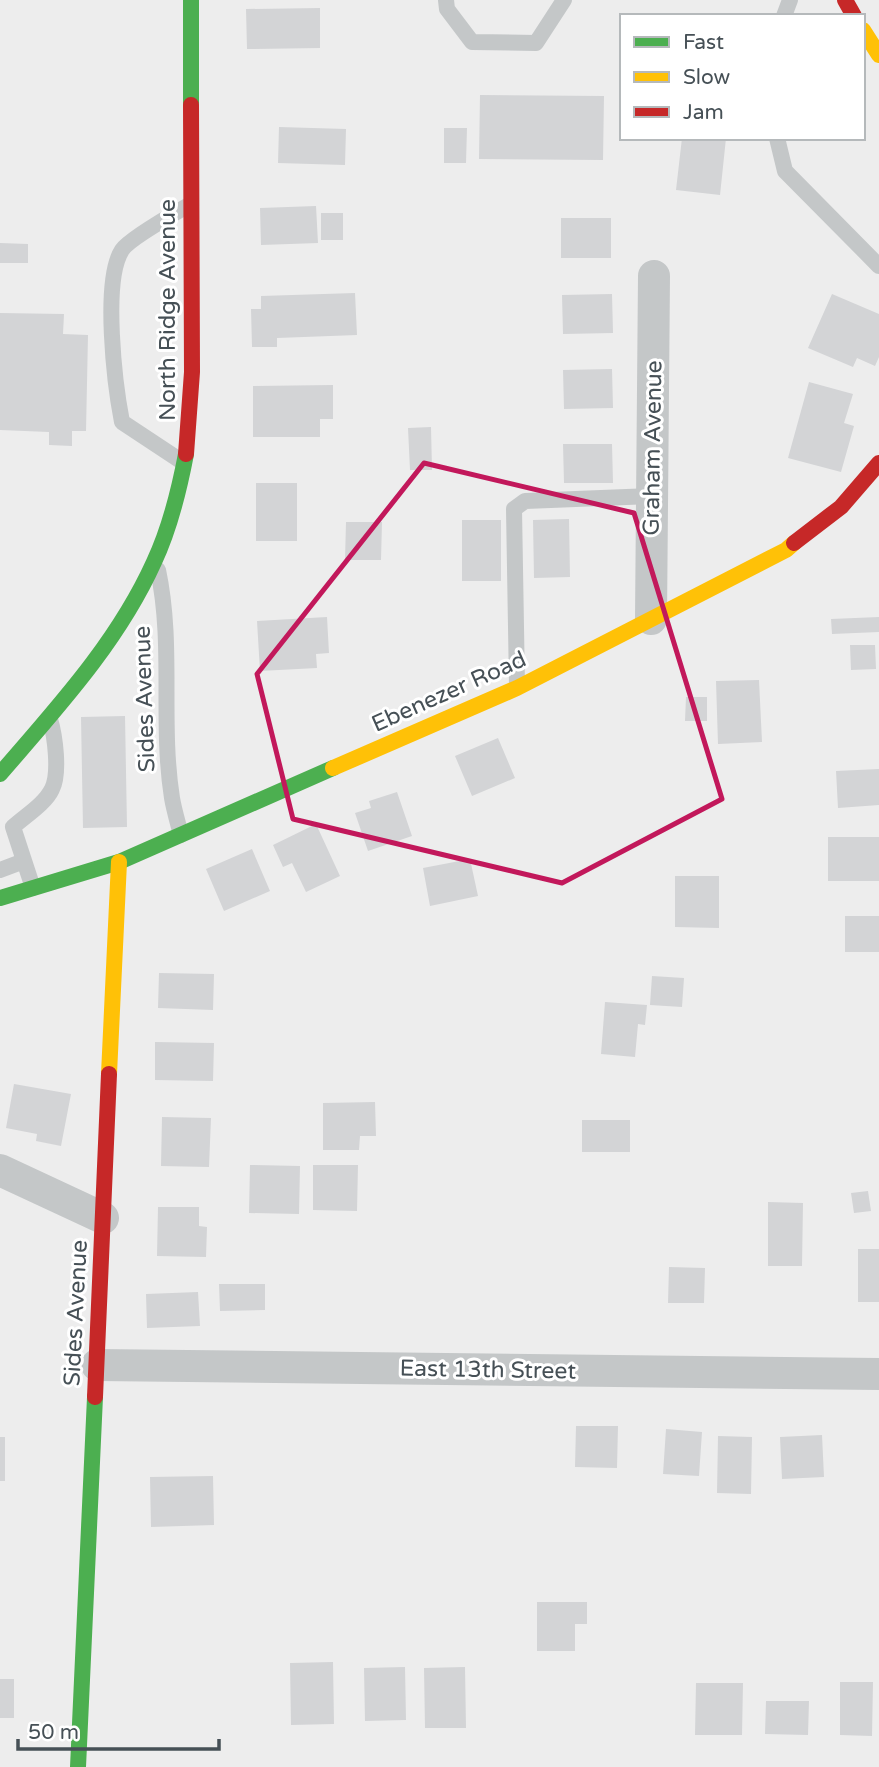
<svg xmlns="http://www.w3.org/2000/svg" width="879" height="1767" font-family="'Varela Round',sans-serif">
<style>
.building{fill:#d3d4d6}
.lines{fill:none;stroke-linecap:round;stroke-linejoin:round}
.lane{stroke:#c4c7c8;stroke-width:16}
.street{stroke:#c4c7c8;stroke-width:32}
.fast{stroke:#4caf50;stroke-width:16}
.slow{stroke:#ffc107;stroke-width:16}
.jam{stroke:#c62828;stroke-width:16}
.marked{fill:none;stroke:#c2185b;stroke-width:5;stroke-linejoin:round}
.labels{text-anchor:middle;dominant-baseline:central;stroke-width:6;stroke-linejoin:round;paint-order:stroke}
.street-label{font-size:23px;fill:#465056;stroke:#fff}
</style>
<rect width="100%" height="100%" fill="#ededed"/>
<path class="building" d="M 320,8 L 320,48 L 247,49 L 246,9 Z
M 480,95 L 604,96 L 603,160 L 479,159 Z
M 279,127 L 346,129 L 345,165 L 278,163 Z
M 444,128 L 467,128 L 466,163 L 444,163 Z
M 682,138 L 726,138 L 720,195 L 676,190 Z
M 316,206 L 318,243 L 261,245 L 260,208 Z
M 321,213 L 343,213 L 343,240 L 321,240 Z
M 561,218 L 611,218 L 611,258 L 561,258 Z
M 0,243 L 28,244 L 28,263 L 0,263 Z
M 355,293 L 357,335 L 277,338 L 277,347 L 252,347 L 251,309 L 261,309 L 261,296 Z
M 612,294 L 613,333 L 563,334 L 562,295 Z
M 832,294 L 879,314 L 879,357 L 875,366 L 857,358 L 853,367 L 808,348 Z
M 0,313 L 64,314 L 63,334 L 88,335 L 86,431 L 72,431 L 72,446 L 49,445 L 49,432 L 0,430 Z
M 612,369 L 613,408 L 564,409 L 563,370 Z
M 809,382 L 853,394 L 844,423 L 854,426 L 841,472 L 788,458 Z
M 333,385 L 333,419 L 320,419 L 320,437 L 253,437 L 253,386 Z
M 431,427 L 432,470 L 410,470 L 408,428 Z
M 563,444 L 612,444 L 613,483 L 564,483 Z
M 256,483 L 297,483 L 297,541 L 256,541 Z
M 569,519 L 570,577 L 534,578 L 533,520 Z
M 462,520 L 501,520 L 501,581 L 462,581 Z
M 346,522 L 382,522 L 381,560 L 345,560 Z
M 327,617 L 329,653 L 316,654 L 317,668 L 260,671 L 257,621 Z
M 879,617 L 879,632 L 832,634 L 831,619 Z
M 850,645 L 875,645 L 876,669 L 851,670 Z
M 759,680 L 762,742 L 718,744 L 716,681 Z
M 686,697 L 707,697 L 707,721 L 685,721 Z
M 125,716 L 127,827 L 83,828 L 81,717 Z
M 498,738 L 515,778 L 472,796 L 455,756 Z
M 879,769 L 879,805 L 838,808 L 836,771 Z
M 397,792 L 412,836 L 368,851 L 355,813 L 371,808 L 369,801 Z
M 316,824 L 340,876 L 306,892 L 292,863 L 283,867 L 273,845 Z
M 828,837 L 879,837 L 879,881 L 828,881 Z
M 252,849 L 270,891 L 224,911 L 206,869 Z
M 470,859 L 478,896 L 430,906 L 423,868 Z
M 675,876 L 719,876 L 719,928 L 675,927 Z
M 845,916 L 879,916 L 879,952 L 845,952 Z
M 159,973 L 214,974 L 213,1010 L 158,1008 Z
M 652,976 L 684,978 L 682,1007 L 650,1005 Z
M 605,1002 L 647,1005 L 645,1025 L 638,1024 L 635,1057 L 601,1054 Z
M 155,1042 L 214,1043 L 213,1081 L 155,1080 Z
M 14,1084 L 71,1094 L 61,1146 L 36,1141 L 37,1134 L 6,1128 Z
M 375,1102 L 376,1136 L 360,1136 L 359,1150 L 323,1150 L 323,1103 Z
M 162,1117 L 211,1118 L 209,1167 L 161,1166 Z
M 582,1120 L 630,1120 L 630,1152 L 582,1152 Z
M 250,1165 L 300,1166 L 299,1214 L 249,1213 Z
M 313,1165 L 358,1165 L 357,1211 L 313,1210 Z
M 868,1191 L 871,1211 L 854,1213 L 851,1193 Z
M 768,1202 L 803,1203 L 802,1266 L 768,1266 Z
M 158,1207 L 199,1207 L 199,1226 L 207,1227 L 206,1257 L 157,1256 Z
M 858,1249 L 879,1249 L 879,1302 L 858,1302 Z
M 669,1267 L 705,1268 L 704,1303 L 668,1303 Z
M 219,1284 L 265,1284 L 265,1310 L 220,1311 Z
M 198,1292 L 200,1326 L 147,1328 L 146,1294 Z
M 576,1426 L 618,1426 L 617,1468 L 575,1467 Z
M 666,1429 L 702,1432 L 699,1476 L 663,1474 Z
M 822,1435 L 824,1477 L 782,1479 L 780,1437 Z
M 718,1436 L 752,1437 L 751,1494 L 717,1493 Z
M 0,1437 L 5,1437 L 5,1481 L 0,1481 Z
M 213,1476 L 214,1525 L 151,1527 L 150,1477 Z
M 537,1602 L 587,1602 L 587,1624 L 575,1624 L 575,1651 L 537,1651 Z
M 333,1662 L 334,1724 L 291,1725 L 290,1663 Z
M 405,1667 L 406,1720 L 365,1721 L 364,1668 Z
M 465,1667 L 466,1728 L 425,1728 L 424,1668 Z
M 0,1679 L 14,1679 L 14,1718 L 0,1718 Z
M 840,1682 L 873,1682 L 872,1736 L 840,1735 Z
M 696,1683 L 743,1683 L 742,1735 L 695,1735 Z
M 766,1701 L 809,1701 L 808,1735 L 765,1734 Z"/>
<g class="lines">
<path class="lane" d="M 446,0 L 447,9 L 472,42 L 536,43 L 564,0
M 784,16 L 790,0
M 777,138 L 785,171 L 879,266
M 184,463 L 122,422 C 115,386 102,281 122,250 C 129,239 175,213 189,205
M 158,570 C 174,645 160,722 172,798 C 174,810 178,823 181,835
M 517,686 L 514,509 L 525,501 L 652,496
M 0,870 L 24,861
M 33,888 L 13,827 C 25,816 45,804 52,789 C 60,773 55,736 50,719"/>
<path class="street" d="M 651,619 L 654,276
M 0,1170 L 103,1218
M 97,1365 L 879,1374"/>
<path class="fast" d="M 191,0 L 191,105
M 0,774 C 57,708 118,642 154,562 C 170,528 179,491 186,454
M 0,898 L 119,862 L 333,768
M 78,1767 L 95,1397"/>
<path class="slow" d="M 863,30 L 879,55
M 333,768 L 517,688 L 786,550 L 794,543
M 109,1074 L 119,862"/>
<path class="jam" d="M 845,0 L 854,16
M 186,454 L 192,372 L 191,105
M 794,543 L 841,507 L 879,463
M 95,1397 L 109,1074"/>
</g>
<path class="marked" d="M 424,463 L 634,513 L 722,799 L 562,883 L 293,819 L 257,674 Z"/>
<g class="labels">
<g class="street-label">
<text transform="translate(168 310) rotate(-90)">North Ridge Avenue</text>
<text transform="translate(653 448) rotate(-89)">Graham Avenue</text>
<text transform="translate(449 692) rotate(-24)">Ebenezer Road</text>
<text transform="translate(145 699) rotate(-92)">Sides Avenue</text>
<text transform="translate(76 1313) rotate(-87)">Sides Avenue</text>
<text transform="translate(488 1370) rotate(1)">East 13th Street</text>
</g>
</g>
<rect x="620" y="14" width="245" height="126" fill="#ffffff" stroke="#b5b9bb" stroke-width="2"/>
<rect x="634" y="37" width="35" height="10" fill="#4caf50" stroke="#b5b9bb" stroke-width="2"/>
<text x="683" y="49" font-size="21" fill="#465056">Fast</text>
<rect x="634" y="72" width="35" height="10" fill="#ffc107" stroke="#b5b9bb" stroke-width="2"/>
<text x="683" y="84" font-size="21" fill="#465056">Slow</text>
<rect x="634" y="107" width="35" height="10" fill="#c62828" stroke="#b5b9bb" stroke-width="2"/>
<text x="683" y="119" font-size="21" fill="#465056">Jam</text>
<path d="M18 1739v10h201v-10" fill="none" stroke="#465056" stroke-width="3.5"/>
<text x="28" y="1739" font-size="21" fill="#465056" stroke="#ffffff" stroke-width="5" paint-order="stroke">50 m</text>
</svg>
